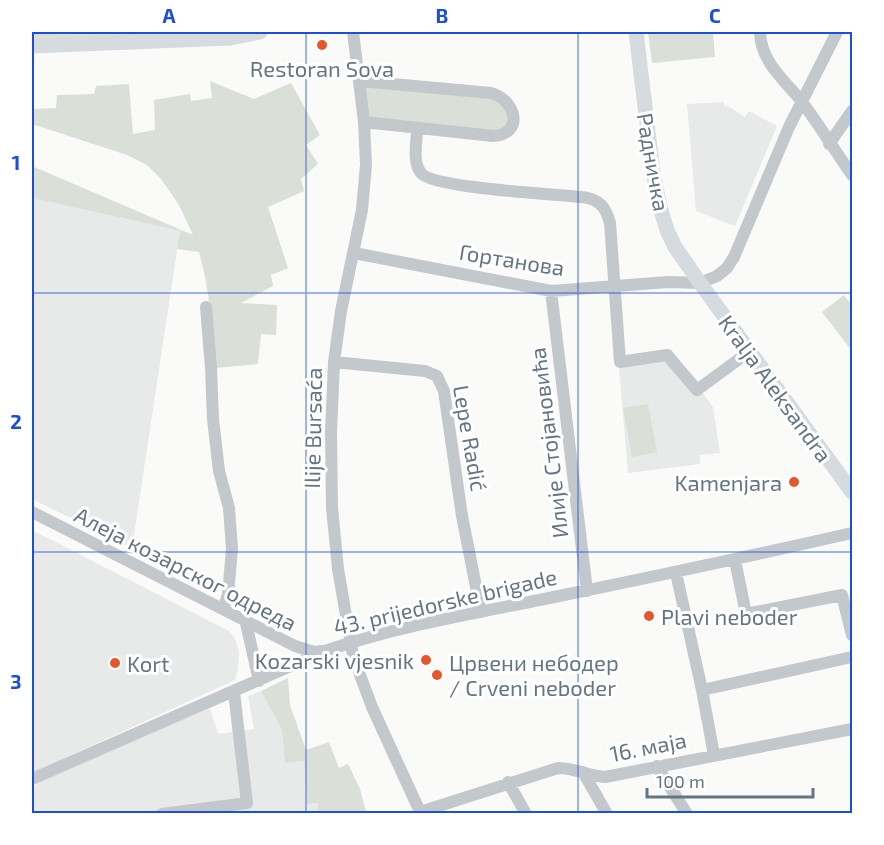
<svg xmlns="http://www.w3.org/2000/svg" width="884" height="845" font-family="'Exo 2',sans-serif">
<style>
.built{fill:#e8e9e9}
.green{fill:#dadfd7}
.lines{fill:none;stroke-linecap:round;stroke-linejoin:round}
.minor{stroke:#c3c8cc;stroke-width:12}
.major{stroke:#d6dbdf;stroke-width:15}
.grid{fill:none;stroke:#1d4ed8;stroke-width:1.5;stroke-opacity:0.55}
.poi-dot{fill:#e4572e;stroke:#fff;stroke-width:2}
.labels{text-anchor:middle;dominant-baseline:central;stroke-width:6;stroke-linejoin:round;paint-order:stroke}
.poi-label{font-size:22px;fill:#657683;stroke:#fff;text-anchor:start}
.street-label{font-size:22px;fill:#657683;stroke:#fff}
.neatline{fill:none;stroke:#1d4ed8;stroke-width:2}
.grid-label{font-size:20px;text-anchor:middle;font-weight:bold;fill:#1d4ed8}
</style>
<rect width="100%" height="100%" fill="#fafaf8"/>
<path class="built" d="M 724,102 L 725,107 L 728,106 L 745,117 L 749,111 L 777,126 L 735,226 L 696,211 L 687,104 Z
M 32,198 L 180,231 L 132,548 L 32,499 Z
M 671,349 L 713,407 L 720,453 L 700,455 L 700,464 L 628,473 L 618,356 Z
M 32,530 L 229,631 L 235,638 L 239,652 L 238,669 L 235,680 L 32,773 Z
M 261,691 L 282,730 L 285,762 L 304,761 L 307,804 L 318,803 L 318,814 L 32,814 L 32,791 L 39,782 L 210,708 L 218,734 L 254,729 L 248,696 Z"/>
<path class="green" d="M 32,32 L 226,32 L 32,39 Z
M 648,32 L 713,32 L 715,57 L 652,63 Z
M 210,81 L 254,99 L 291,83 L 320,135 L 306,145 L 318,164 L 301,179 L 304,191 L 268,207 L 288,268 L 271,275 L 273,286 L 241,303 L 277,305 L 276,335 L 261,334 L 258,364 L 216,368 C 212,329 210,290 199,252 L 177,249 L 180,231 L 32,198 L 32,166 L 193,235 L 179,205 L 161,179 L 147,165 L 127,155 L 32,124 L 32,109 L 56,108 L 57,95 L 94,94 L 96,86 L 129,84 L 133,134 L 155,130 L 154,100 L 190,94 L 191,101 L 212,98 Z
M 365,86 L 495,97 L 504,103 L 510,122 L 503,132 L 367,117 Z
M 844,295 L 852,305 L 852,351 L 822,312 Z
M 648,404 L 657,452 L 632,457 L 623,408 Z
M 288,678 L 290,705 L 306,750 L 329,742 L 339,768 L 348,764 L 360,789 L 366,812 L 363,813 L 318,813 L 318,803 L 307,804 L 304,761 L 285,763 L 282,730 L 261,691 Z"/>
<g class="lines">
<path class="minor" d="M 353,32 L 364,122 L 366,165 L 362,210 L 341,311 L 334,362 L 331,432 L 332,508 L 338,569 L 353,656 L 372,707 L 421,814
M 760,32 C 761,63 784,79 802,102 C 820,126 835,151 852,175
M 360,81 L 491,93 C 516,100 525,134 493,136 L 364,122
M 417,128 C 417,141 412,162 421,173 C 434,189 560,194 588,198 C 602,202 606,209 610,223 L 620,362 L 667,355 L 697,390 L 750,351
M 829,144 L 852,111
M 354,253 L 551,291 L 668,282 L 700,283 L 717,276 L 727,268 L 734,257 L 789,127 L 837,32
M 551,291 L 587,591
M 206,307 L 211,368 L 213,419 L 219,471 L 229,508 L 232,549 L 228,595 L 223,609
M 334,362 L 425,371 L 437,376 L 444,391 L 462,516 L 481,612
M 32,512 L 295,646 L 314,652 L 321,651
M 735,560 L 746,614 L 842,595 L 852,635
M 676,573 L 702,690 L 714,755
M 246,623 L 259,681
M 702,690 L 852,657
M 657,766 L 687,814
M 583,772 L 607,814
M 32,779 L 325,651 C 401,625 481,612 559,596 C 657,576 755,555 852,533
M 508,782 L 526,814
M 420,812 L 558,768 C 575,768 589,776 605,777 L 852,729
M 162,814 L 247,803 L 234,692"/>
<path class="major" d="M 636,32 L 653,173 L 660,207 L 667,230 L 675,247 L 700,283 L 852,492
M 32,46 L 230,38 L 260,32"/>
</g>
<path class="grid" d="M 306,32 L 306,814M 578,32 L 578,814M 32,293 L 852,293M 32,552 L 852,552"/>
<g class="poi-dot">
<circle cx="322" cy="45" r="6"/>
<circle cx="794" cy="482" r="6"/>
<circle cx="649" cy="616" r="6"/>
<circle cx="426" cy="660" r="6"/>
<circle cx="115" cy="663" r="6"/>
<circle cx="437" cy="675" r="6"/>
</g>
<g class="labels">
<g class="poi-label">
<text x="322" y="68" text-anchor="middle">Restoran Sova</text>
<text x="782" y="482" text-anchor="end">Kamenjara</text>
<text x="661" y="616">Plavi neboder</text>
<text x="414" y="660" text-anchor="end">Kozarski vjesnik</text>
<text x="449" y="662">Црвени небодер<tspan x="449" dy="25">/ Crveni neboder</tspan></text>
<text x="127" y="663">Kort</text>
</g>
<g class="street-label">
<text transform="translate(654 162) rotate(80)">Радничка</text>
<text transform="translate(512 259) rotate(9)">Гортанова</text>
<text transform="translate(776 388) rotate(54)">Kralja Aleksandra</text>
<text transform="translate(312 428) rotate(-89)">Ilije Bursaća</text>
<text transform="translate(471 438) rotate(80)">Lepe Radić</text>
<text transform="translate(548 443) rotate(-97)">Илије Стојановића</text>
<text transform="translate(186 568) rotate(27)">Алеја козарског одреда</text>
<text transform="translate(445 601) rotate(-13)">43. prijedorske brigade</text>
<text transform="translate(648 746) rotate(-11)">16. маја</text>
</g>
</g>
<rect width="884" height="845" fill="none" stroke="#ffffff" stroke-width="66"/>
<path d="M647 788v9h166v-9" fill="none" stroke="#657683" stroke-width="3"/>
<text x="656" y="788" font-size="18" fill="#657683" stroke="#ffffff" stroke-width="4.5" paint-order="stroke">100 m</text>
<rect x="33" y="33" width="818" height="779" class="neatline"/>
<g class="grid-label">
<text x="169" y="23">A</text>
<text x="442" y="23">B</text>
<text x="715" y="23">C</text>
<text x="16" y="170">1</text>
<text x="16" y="429">2</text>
<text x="16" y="689">3</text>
</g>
</svg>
